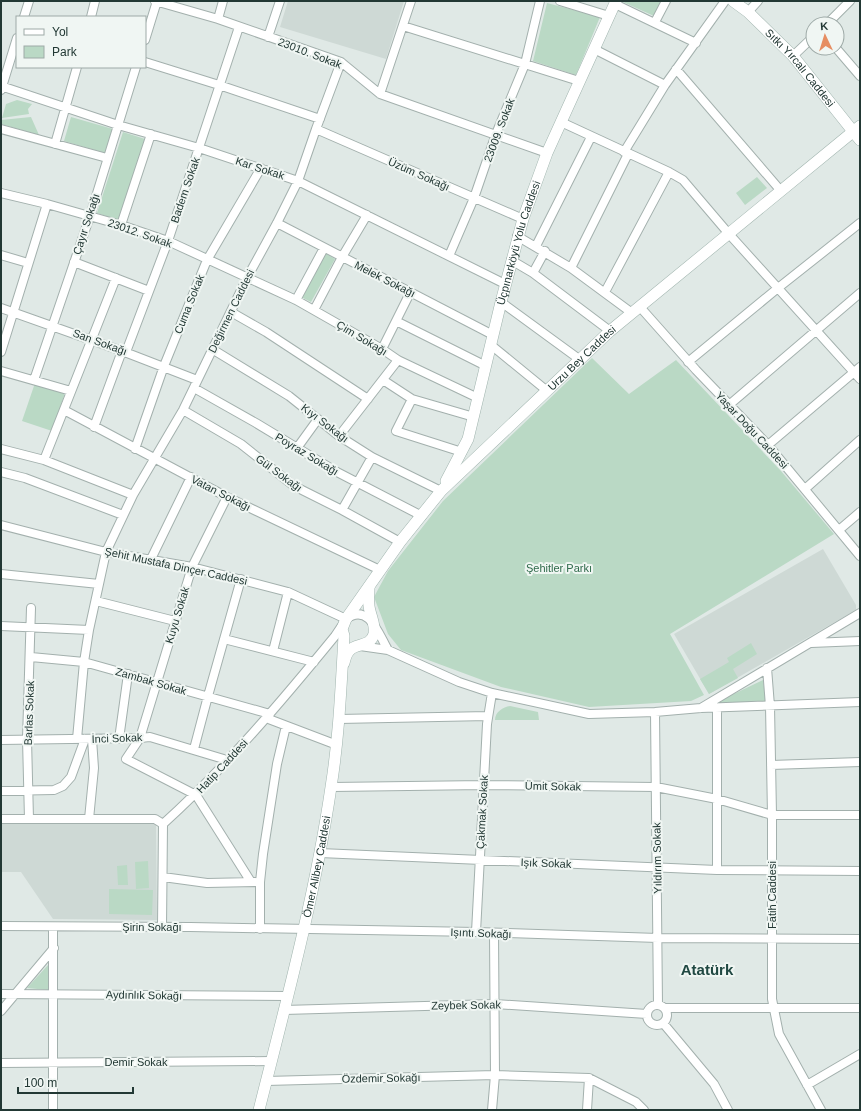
<svg xmlns="http://www.w3.org/2000/svg" width="861" height="1111" font-family="Helvetica,sans-serif">
<style>
.built{fill:#ced9d5}
.green{fill:#bad9c5}
.lines{fill:none;stroke-linecap:round;stroke-linejoin:round}
.minor-casing{stroke:#a3b0ad;stroke-width:10}
.secondary-casing{stroke:#a0b4ae;stroke-width:12}
.minor{stroke:#fff;stroke-width:8}
.secondary{stroke:#fff;stroke-width:11}
.labels{text-anchor:middle;dominant-baseline:central;stroke-width:4;stroke-linejoin:round;paint-order:stroke}
.street-label{font-size:11px;fill:#223834;stroke:#f0f6f3}
.park-label{font-size:11px;fill:#306b4c;stroke:#f0f6f3}
.district-label{font-size:15px;font-weight:bold;fill:#204842;stroke:#f0f6f3}
</style>
<rect width="100%" height="100%" fill="#e0e9e6"/>
<path class="built" d="M 288,1 L 404,1 L 386,59 L 280,27 Z
M 823,549 L 856,605 L 856,610 L 709,694 L 674,634 Z
M 1,822 L 156,823 L 157,920 L 53,919 L 21,872 L 1,872 Z"/>
<path class="green" d="M 624,1 L 662,1 L 654,16 L 623,2 Z
M 547,3 L 600,17 L 576,75 L 533,61 Z
M 17,100 L 32,104 L 28,109 L 29,114 L 2,118 L 6,104 Z
M 31,117 L 39,135 L 1,124 L 1,120 Z
M 71,117 L 113,129 L 105,153 L 64,141 Z
M 123,132 L 145,139 L 118,220 L 97,213 Z
M 757,177 L 767,188 L 745,205 L 736,193 Z
M 325,253 L 335,259 L 311,302 L 301,297 Z
M 592,358 L 629,394 L 676,360 L 781,471 L 834,534 L 670,634 L 704,695 L 691,701 L 589,707 L 501,687 L 401,650 L 388,634 L 374,597 L 388,571 L 443,501 Z
M 35,383 L 65,393 L 52,431 L 22,421 Z
M 751,643 L 757,654 L 733,669 L 738,678 L 709,694 L 700,679 L 729,662 L 727,658 Z
M 763,680 L 766,702 L 717,704 L 717,702 Z
M 510,706 L 538,712 L 539,720 L 495,720 C 495,712 503,707 510,706 Z
M 148,861 L 149,888 L 136,889 L 135,862 Z
M 127,865 L 128,885 L 118,885 L 117,866 Z
M 109,889 L 153,890 L 152,915 L 109,914 Z
M 48,965 L 49,966 L 48,990 L 27,988 Z"/>
<g class="lines">
<defs>
<path id="minor" d="M 155,1 L 218,19 L 341,62 L 380,94 L 547,153
M 560,1 L 609,16
M 615,4 L 696,43
M 748,12 L 758,1
M 24,17 L 29,1
M 91,17 L 95,1
M 218,19 L 223,1
M 655,22 L 666,1
M 827,24 L 850,1
M 403,26 L 579,81
M 268,37 L 280,1
M 145,40 L 157,1
M 836,48 L 860,76
M 594,49 L 665,85
M 793,56 L 813,37
M 145,62 L 219,85 L 320,119
M 676,69 L 781,191
M 1,86 L 118,125 L 199,148 L 298,181 L 505,284
M 1,90 L 17,38
M 380,94 L 411,1
M 561,122 L 669,172 L 683,180 L 729,234 L 860,379
M 1,129 L 107,158
M 316,129 L 523,219
M 55,144 L 77,67
M 624,152 L 665,85 L 725,1
M 1,193 L 47,204 L 121,225 L 168,241 L 296,300 L 382,349 L 398,360 L 478,398
M 277,223 L 493,335
M 121,225 L 151,134
M 517,236 L 571,268 L 632,313
M 536,246 L 591,137
M 545,251 L 533,273 L 610,331
M 1,255 L 28,263
M 449,256 L 474,198 L 496,134 L 525,64 L 540,1
M 511,260 L 533,273
M 74,262 L 149,291
M 571,268 L 628,154
M 605,292 L 669,172
M 296,300 L 324,248
M 501,302 L 579,359
M 640,307 L 696,370 L 768,445 L 860,556
M 1,308 L 122,351 L 197,380
M 314,310 L 342,257 L 367,215
M 231,312 L 266,332 L 368,399
M 396,321 L 486,366
M 491,345 L 546,390
M 212,349 L 289,396 L 339,436 L 372,457 L 441,491
M 382,349 L 410,293
M 1,352 L 47,204
M 126,352 L 168,241 L 239,27
M 688,362 L 778,288 L 860,223
M 1,371 L 71,391
M 34,380 L 90,216 L 136,67
M 383,380 L 412,399 L 474,417
M 194,388 L 256,423 L 337,472 L 422,516
M 412,399 L 396,431 L 462,452
M 729,405 L 860,293
M 64,410 L 227,497 L 380,570
M 183,410 L 241,444 L 294,486 L 342,510 L 400,542
M 94,427 L 122,351
M 339,436 L 398,360
M 768,445 L 860,367
M 297,448 L 318,419
M 1,449 L 44,460 L 133,495
M 135,449 L 164,366 L 207,260 L 261,168
M 44,460 L 116,278
M 1,472 L 25,478 L 123,515
M 805,489 L 860,440
M 227,497 L 192,567 L 140,738 L 126,759 L 196,795 L 251,882
M 342,510 L 372,457
M 1,525 L 106,552 L 192,567 L 288,592 L 346,619 C 369,602 379,635 388,650
M 839,530 L 860,512
M 151,559 L 191,477
M 1,574 L 99,584
M 96,601 L 175,621
M 1,626 L 89,630
M 224,639 L 314,662
M 811,643 L 860,641
M 360,646 L 388,650 L 459,682 L 492,693 L 589,714 L 655,712 L 701,708 L 860,702
M 273,651 L 288,592
M 31,657 L 84,662 L 270,714
M 767,668 L 770,706 L 772,815 L 772,999 L 779,1034 L 821,1110
M 701,708 L 860,613
M 655,712 L 658,1005
M 266,718 L 337,745
M 339,719 L 488,716
M 77,739 L 84,662 L 89,630 L 106,552 L 133,495 L 183,410 L 247,278 L 277,223 L 298,181 L 316,129 L 341,62
M 119,739 L 128,674
M 1,740 L 140,738 L 150,737 L 227,760
M 194,749 L 208,696 L 241,579
M 771,765 L 860,762
M 332,787 L 484,785 L 656,787 L 717,799 L 772,815 L 860,815
M 1,791 L 54,790 L 63,786 L 71,777 L 85,739
M 1,819 L 155,819 L 163,824
M 29,819 L 27,739 L 31,608
M 89,819 L 94,768 L 92,739
M 320,853 L 717,870 L 860,871
M 717,870 L 717,708
M 163,877 L 207,883 L 255,882
M 1,926 L 190,927 L 476,932 L 658,938 L 860,939
M 53,927 L 53,1110
M 162,927 L 163,824 C 226,767 281,702 335,636 L 343,624
M 260,929 L 260,882 L 263,854 L 277,764 L 286,726
M 476,932 L 487,724 L 492,693
M 1,994 L 287,996
M647 1015a10 10 0 1 1 20 0a10 10 0 1 1-20 0Z
M 665,1008 L 860,1008
M 284,1010 L 495,1004 L 647,1014
M 1,1011 L 54,948
M 663,1023 L 714,1084 L 728,1110
M 1,1063 L 271,1061
M 266,1081 L 495,1075 L 589,1078 L 636,1102 L 644,1110
M 807,1085 L 860,1054
M 492,1110 L 495,1075 L 494,933
M 587,1110 L 589,1078"/>
<g id="secondary">
<path id="s1" d="M 733,1 L 748,12 L 793,56 L 860,140"/>
<path id="s2" d="M 446,481 L 468,439 L 501,302 L 523,219 L 547,153 L 616,1"/>
<path d="M 344,663 C 345,659 346,654 349,651 C 356,642 370,648 374,634 C 376,625 370,615 369,606 C 368,600 369,593 369,587"/>
<path id="s3" d="M 259,1110 C 286,1003 315,896 331,787 C 339,737 341,687 344,636 L 342,629 L 346,619 L 400,542 L 441,491 L 610,331 L 860,126"/>
</g>
</defs>
<use href="#minor" class="minor-casing"/>
<use href="#secondary" class="secondary-casing"/>
<use href="#minor" class="minor"/>
<use href="#secondary" class="secondary"/>
</g>
<g class="labels">
<g class="street-label">
<text transform="translate(310 53) rotate(21)">23010. Sokak</text>
<text stroke="none"><textPath href="#s1" startOffset="95">Sıtkı Yırcalı Caddesi</textPath></text>
<text transform="translate(499 130) rotate(-69)">23009. Sokak</text>
<text transform="translate(260 168) rotate(18)">Kar Sokak</text>
<text transform="translate(419 174) rotate(24)">Üzüm Sokağı</text>
<text transform="translate(185 190) rotate(-71)">Badem Sokak</text>
<text transform="translate(86 224) rotate(-72)">Çayır Sokağı</text>
<text transform="translate(140 233) rotate(19)">23012. Sokak</text>
<text stroke="none"><textPath href="#s2" startOffset="250">Üçpınarköyü Yolu Caddesi</textPath></text>
<text transform="translate(385 279) rotate(27)">Melek Sokağı</text>
<text transform="translate(189 304) rotate(-68)">Cuma Sokak</text>
<text transform="translate(231 311) rotate(-64)">Değirmen Caddesi</text>
<text transform="translate(362 338) rotate(31)">Çim Sokağı</text>
<text transform="translate(100 342) rotate(20)">San Sokağı</text>
<text stroke="none"><textPath href="#s3" startOffset="854">Urzu Bey Caddesi</textPath></text>
<text transform="translate(325 423) rotate(37)">Kıyı Sokağı</text>
<text transform="translate(752 430) rotate(47)">Yaşar Doğu Caddesi</text>
<text transform="translate(307 454) rotate(31)">Poyraz Sokağı</text>
<text transform="translate(279 473) rotate(36)">Gül Sokağı</text>
<text transform="translate(221 493) rotate(27)">Vatan Sokağı</text>
<text transform="translate(176 566) rotate(12)">Şehit Mustafa Dinçer Caddesi</text>
<text transform="translate(177 615) rotate(-73)">Kuyu Sokak</text>
<text transform="translate(151 681) rotate(16)">Zambak Sokak</text>
<text transform="translate(29 713) rotate(-88)">Barlas Sokak</text>
<text transform="translate(117 738) rotate(-2)">İnci Sokak</text>
<text transform="translate(222 766) rotate(-47)">Hatip Caddesi</text>
<text transform="translate(553 786) rotate(1)">Ümit Sokak</text>
<text transform="translate(482 812) rotate(-87)">Çakmak Sokak</text>
<text transform="translate(657 858) rotate(-91)">Yıldırım Sokak</text>
<text transform="translate(546 863) rotate(2)">Işık Sokak</text>
<text stroke="none"><textPath href="#s3" startOffset="250">Ömer Alibey Caddesi</textPath></text>
<text transform="translate(772 895) rotate(-90)">Fatih Caddesi</text>
<text x="152" y="927">Şirin Sokağı</text>
<text transform="translate(481 933) rotate(2)">Işıntı Sokağı</text>
<text transform="translate(144 995) rotate(1)">Aydınlık Sokağı</text>
<text transform="translate(466 1005) rotate(-1)">Zeybek Sokak</text>
<text x="136" y="1062">Demir Sokak</text>
<text transform="translate(381 1078) rotate(-1)">Özdemir Sokağı</text>
</g>
<g class="park-label">
<text x="559" y="568">Şehitler Parkı</text>
</g>
<g class="district-label">
<text x="707" y="969">Atatürk</text>
</g>
</g>
<rect width="861" height="1111" fill="none" stroke="#223834" stroke-width="4"/>
<rect x="16" y="16" width="130" height="52" fill="#f0f6f3" stroke="#9eaaa7"/>
<rect x="24" y="29" width="20" height="6" fill="#ffffff" stroke="#9eaaa7"/>
<text x="52" y="36" font-size="12" fill="#223834">Yol</text>
<rect x="24" y="46" width="20" height="12" fill="#bad9c5" stroke="#9eaaa7"/>
<text x="52" y="56" font-size="12" fill="#223834">Park</text>
<g transform="translate(825 36) rotate(356)"><circle r="19" fill="#f0f6f3" stroke="#9eaaa7"/>
<path d="M0-3L7 15L0 10L-7 15Z" fill="#e68d61"/>
<text y="-6" font-size="11" font-weight="bold" text-anchor="middle" fill="#223834">K</text>
</g>
<path d="M18 1087v6h115v-6" fill="none" stroke="#223834" stroke-width="2"/>
<text x="24" y="1087" font-size="12" fill="#223834" stroke="#f0f6f3" stroke-width="3" paint-order="stroke">100 m</text>
</svg>
